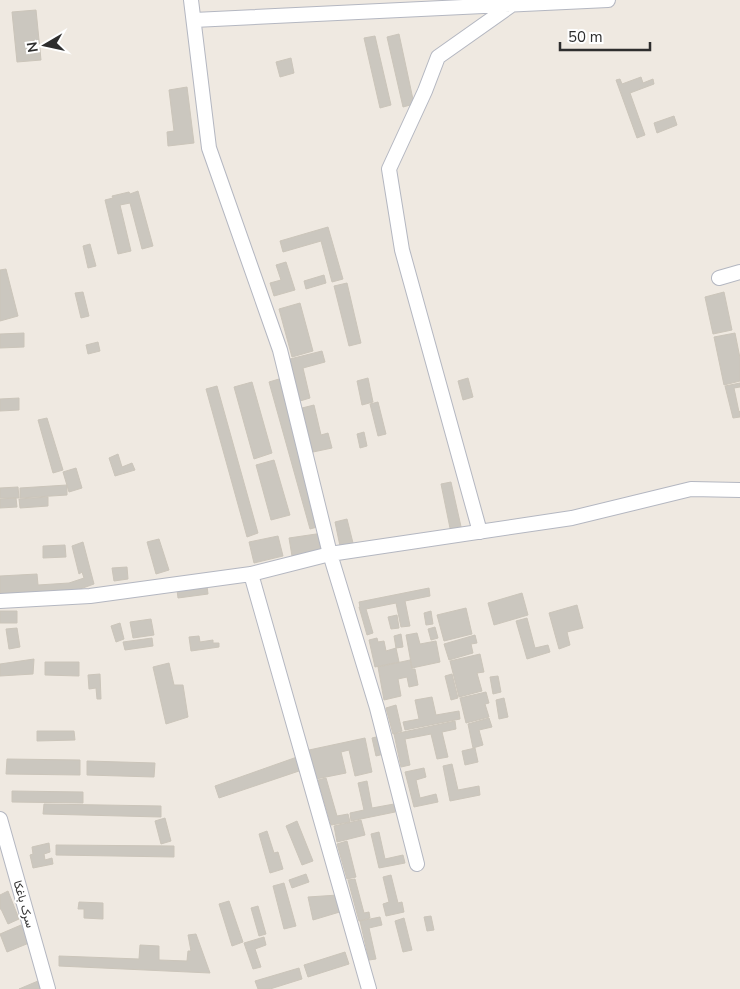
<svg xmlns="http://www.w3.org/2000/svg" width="740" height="989" font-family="'Nunito Sans',Vazirmatn,sans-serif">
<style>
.building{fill:#cbc7bf;stroke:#cbc5ba}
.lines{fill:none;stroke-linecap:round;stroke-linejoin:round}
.minor-casing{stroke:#b4b7c1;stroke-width:16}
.minor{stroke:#fff;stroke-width:14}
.labels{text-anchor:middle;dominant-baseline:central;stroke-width:4;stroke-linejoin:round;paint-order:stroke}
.street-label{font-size:12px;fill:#2e2e2e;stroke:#fff}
</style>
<rect width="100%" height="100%" fill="#efe9e1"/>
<path class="building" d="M 36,10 L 41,60 L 17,62 L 12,12 Z
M 399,34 L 414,104 L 403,107 L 387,37 Z
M 375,36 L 391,105 L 380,108 L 364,38 Z
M 291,58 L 294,73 L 280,77 L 276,62 Z
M 641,77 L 643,83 L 653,79 L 654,84 L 630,93 L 645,135 L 637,138 L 616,80 L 620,79 L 622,84 Z
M 187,87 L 194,143 L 168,146 L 167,132 L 174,131 L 169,90 Z
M 674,116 L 677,125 L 657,133 L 654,123 Z
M 138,191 L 153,246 L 142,249 L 130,203 L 120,205 L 131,251 L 118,254 L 105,200 L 113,198 L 112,196 L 129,192 L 130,194 Z
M 328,227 L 343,279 L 332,282 L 321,241 L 283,252 L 280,241 Z
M 90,244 L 96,266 L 88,268 L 83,246 Z
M 286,262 L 295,290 L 274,296 L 270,283 L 281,280 L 276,265 Z
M 6,269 L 18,316 L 0,321 L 0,270 Z
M 324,275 L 326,283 L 306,289 L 304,281 Z
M 347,283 L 361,343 L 349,346 L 334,286 Z
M 83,292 L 89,316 L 81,318 L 75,293 Z
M 724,292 L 732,330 L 713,334 L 705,297 Z
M 300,303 L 313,351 L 292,357 L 279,309 Z
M 24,333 L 24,347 L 0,348 L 0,334 Z
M 735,333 L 740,358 L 740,381 L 724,385 L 714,337 Z
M 98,342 L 100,351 L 88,354 L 86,345 Z
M 322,351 L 325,362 L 303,368 L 310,398 L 300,401 L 290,359 Z
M 368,378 L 373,402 L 362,405 L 357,381 Z
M 468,378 L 473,397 L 463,400 L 458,381 Z
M 279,379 L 321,526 L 310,529 L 269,382 Z
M 252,382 L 272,453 L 254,459 L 234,387 Z
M 740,383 L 740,387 L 734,388 L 739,412 L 740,411 L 740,417 L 733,418 L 725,386 Z
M 217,386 L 258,533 L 247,537 L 206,389 Z
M 19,398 L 19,410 L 0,411 L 0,399 Z
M 378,402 L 386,434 L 378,436 L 370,404 Z
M 314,405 L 321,435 L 328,433 L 332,448 L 313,452 L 302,408 Z
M 47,418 L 63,470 L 53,473 L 38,420 Z
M 364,432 L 367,446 L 360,448 L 357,434 Z
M 118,454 L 122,467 L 132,463 L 135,470 L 115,476 L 109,458 Z
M 274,460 L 290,515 L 271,520 L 256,465 Z
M 76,468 L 82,488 L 69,492 L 63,472 Z
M 451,482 L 462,531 L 451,533 L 441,484 Z
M 67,485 L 67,495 L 20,498 L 20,488 Z
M 18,487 L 19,498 L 0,498 L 0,488 Z
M 48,497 L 48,506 L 20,508 L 19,499 Z
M 16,498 L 17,507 L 0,508 L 0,499 Z
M 347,519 L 353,543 L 340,546 L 335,522 Z
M 323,533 L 326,550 L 292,556 L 289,538 Z
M 278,536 L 283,556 L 254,563 L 249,542 Z
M 159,539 L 169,570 L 156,574 L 147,542 Z
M 83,542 L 94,584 L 69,593 L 0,594 L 0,576 L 37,574 L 38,585 L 69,583 L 84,578 L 82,572 L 79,574 L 72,546 Z
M 65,545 L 66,557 L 43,558 L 43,546 Z
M 127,567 L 128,579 L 114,581 L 112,568 Z
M 207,586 L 208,594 L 178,598 L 177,590 Z
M 429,588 L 430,596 L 405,601 L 410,626 L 401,627 L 396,603 L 366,609 L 373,633 L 367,635 L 359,607 L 360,607 L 359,602 Z
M 522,593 L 528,615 L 494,625 L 488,603 Z
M 577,605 L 583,628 L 567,632 L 570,645 L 559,649 L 549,613 Z
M 466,608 L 472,634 L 444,641 L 437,615 Z
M 0,611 L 17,611 L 17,623 L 0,623 Z
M 431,611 L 433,624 L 426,625 L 424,613 Z
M 397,615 L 399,628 L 391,629 L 388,617 Z
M 527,618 L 535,648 L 548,645 L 550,652 L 527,659 L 516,621 Z
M 151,619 L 154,635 L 133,638 L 130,622 Z
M 120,623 L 124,639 L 116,642 L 111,626 Z
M 435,627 L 438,638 L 431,640 L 428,629 Z
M 17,628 L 20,647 L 9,649 L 6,629 Z
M 417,633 L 420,644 L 436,641 L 440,662 L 412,668 L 406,635 Z
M 401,634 L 403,647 L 396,648 L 394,636 Z
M 475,635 L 477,643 L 471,644 L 473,653 L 449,660 L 444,644 Z
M 199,636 L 200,642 L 213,640 L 213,643 L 219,643 L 219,647 L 191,651 L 189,637 Z
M 152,638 L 153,646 L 125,650 L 123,642 Z
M 377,638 L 378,642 L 384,641 L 386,651 L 396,648 L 399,662 L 375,667 L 369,640 Z
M 480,654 L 484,672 L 477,673 L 482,691 L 459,697 L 450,661 Z
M 34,659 L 33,674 L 0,676 L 0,664 Z
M 410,660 L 412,669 L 415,669 L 418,685 L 409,687 L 407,677 L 398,679 L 401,696 L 384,700 L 378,667 Z
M 45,662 L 79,662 L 79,676 L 45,675 Z
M 169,663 L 174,685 L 183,685 L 188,717 L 166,724 L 153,667 Z
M 100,674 L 101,699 L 97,699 L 96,688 L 89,689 L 88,675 Z
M 452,674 L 458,698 L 451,700 L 445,676 Z
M 498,676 L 501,692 L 493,694 L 490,677 Z
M 486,692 L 489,703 L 485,704 L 489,717 L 466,723 L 460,698 Z
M 432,697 L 436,715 L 459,711 L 460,719 L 405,730 L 403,722 L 419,719 L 415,700 Z
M 504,698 L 508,717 L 499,719 L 496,700 Z
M 396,705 L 402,731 L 393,734 L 386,708 Z
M 489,718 L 492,727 L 479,730 L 483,745 L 473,748 L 468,724 Z
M 455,721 L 456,729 L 442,732 L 448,757 L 437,759 L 431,734 L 405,739 L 410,765 L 401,767 L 394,734 Z
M 37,731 L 74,731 L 75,740 L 37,741 Z
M 380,736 L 384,754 L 376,756 L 372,738 Z
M 365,738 L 372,772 L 355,776 L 349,750 L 341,752 L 346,773 L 316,779 L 309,750 Z
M 475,748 L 478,762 L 465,765 L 462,751 Z
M 297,757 L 302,770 L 219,798 L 215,786 Z
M 7,759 L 80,760 L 80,775 L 6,774 Z
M 87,761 L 155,763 L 154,777 L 87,775 Z
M 452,764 L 458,790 L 479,786 L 480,795 L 450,801 L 443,766 Z
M 424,768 L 426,777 L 416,780 L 420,798 L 436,794 L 438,802 L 414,807 L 405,772 Z
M 326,778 L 337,816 L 348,814 L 350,822 L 331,825 L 318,780 Z
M 367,781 L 372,808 L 394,804 L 395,812 L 351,821 L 350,813 L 364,810 L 358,783 Z
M 12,791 L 83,792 L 83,803 L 12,802 Z
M 44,804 L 161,806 L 161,817 L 43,814 Z
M 165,818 L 171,841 L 161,844 L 155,821 Z
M 361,820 L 365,835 L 337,842 L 334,826 Z
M 297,821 L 313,861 L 302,865 L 286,826 Z
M 267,831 L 274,853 L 278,852 L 283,869 L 270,873 L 259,834 Z
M 379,832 L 385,859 L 403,855 L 405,863 L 379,868 L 371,834 Z
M 347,841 L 356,877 L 347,879 L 337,844 Z
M 49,843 L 50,852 L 44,854 L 45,860 L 52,858 L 53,864 L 33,868 L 30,855 L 33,854 L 32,847 Z
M 56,845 L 174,846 L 174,857 L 56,855 Z
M 306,874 L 309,882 L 292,888 L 289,880 Z
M 391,875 L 398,903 L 402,902 L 404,912 L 386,916 L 383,904 L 389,902 L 383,877 Z
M 355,879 L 364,913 L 369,912 L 370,918 L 359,921 L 348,880 Z
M 284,883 L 296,926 L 284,929 L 273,886 Z
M 8,891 L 19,919 L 8,924 L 1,909 L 0,909 L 0,895 Z
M 338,895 L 343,911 L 313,920 L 308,897 Z
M 229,901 L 243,942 L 232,946 L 219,904 Z
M 79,902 L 103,903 L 103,919 L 84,918 L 84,909 L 78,909 Z
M 258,906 L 266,934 L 259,936 L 251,908 Z
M 431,916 L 434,930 L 427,931 L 424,917 Z
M 380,917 L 382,925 L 369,928 L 376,959 L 369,960 L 360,921 Z
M 404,918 L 412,950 L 403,952 L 395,921 Z
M 21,925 L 29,943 L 7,952 L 0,934 Z
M 196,934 L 210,973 L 59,966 L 59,956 L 139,959 L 140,945 L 159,946 L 159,960 L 187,961 L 188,951 L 191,951 L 188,935 Z
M 264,937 L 266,945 L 255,949 L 261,967 L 253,969 L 244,943 Z
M 345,952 L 349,964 L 308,977 L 304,965 Z
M 299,968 L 302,979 L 270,989 L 258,989 L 255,981 Z
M 38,981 L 42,989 L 19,989 Z"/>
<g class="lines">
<defs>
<path id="minor" d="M 191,0 L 209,148 L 280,350 L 330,554 L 377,708 L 417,864
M 194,20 L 608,0
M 719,278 L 740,272
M 480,532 L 402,250 L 389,169 L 425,91 L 438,57 L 513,4
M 251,574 L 369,989
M 0,601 L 90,596 L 251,574 L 330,554 L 572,518 L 691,489 L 740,490
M 0,819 L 48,989"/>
</defs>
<use href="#minor" class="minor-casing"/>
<use href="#minor" class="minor"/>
</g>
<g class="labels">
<g class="street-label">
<text transform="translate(24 904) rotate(74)">سرک باغکا</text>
</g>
</g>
<g transform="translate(45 45) rotate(261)" stroke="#ffffff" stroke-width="4" paint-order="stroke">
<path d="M0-4L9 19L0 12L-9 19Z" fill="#2e2e2e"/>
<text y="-8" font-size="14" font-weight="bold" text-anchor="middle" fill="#2e2e2e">N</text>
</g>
<path d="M560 42v8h90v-8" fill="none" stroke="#2e2e2e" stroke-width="2.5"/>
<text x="568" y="42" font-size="15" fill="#2e2e2e" stroke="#ffffff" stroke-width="4" paint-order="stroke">50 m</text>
</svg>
